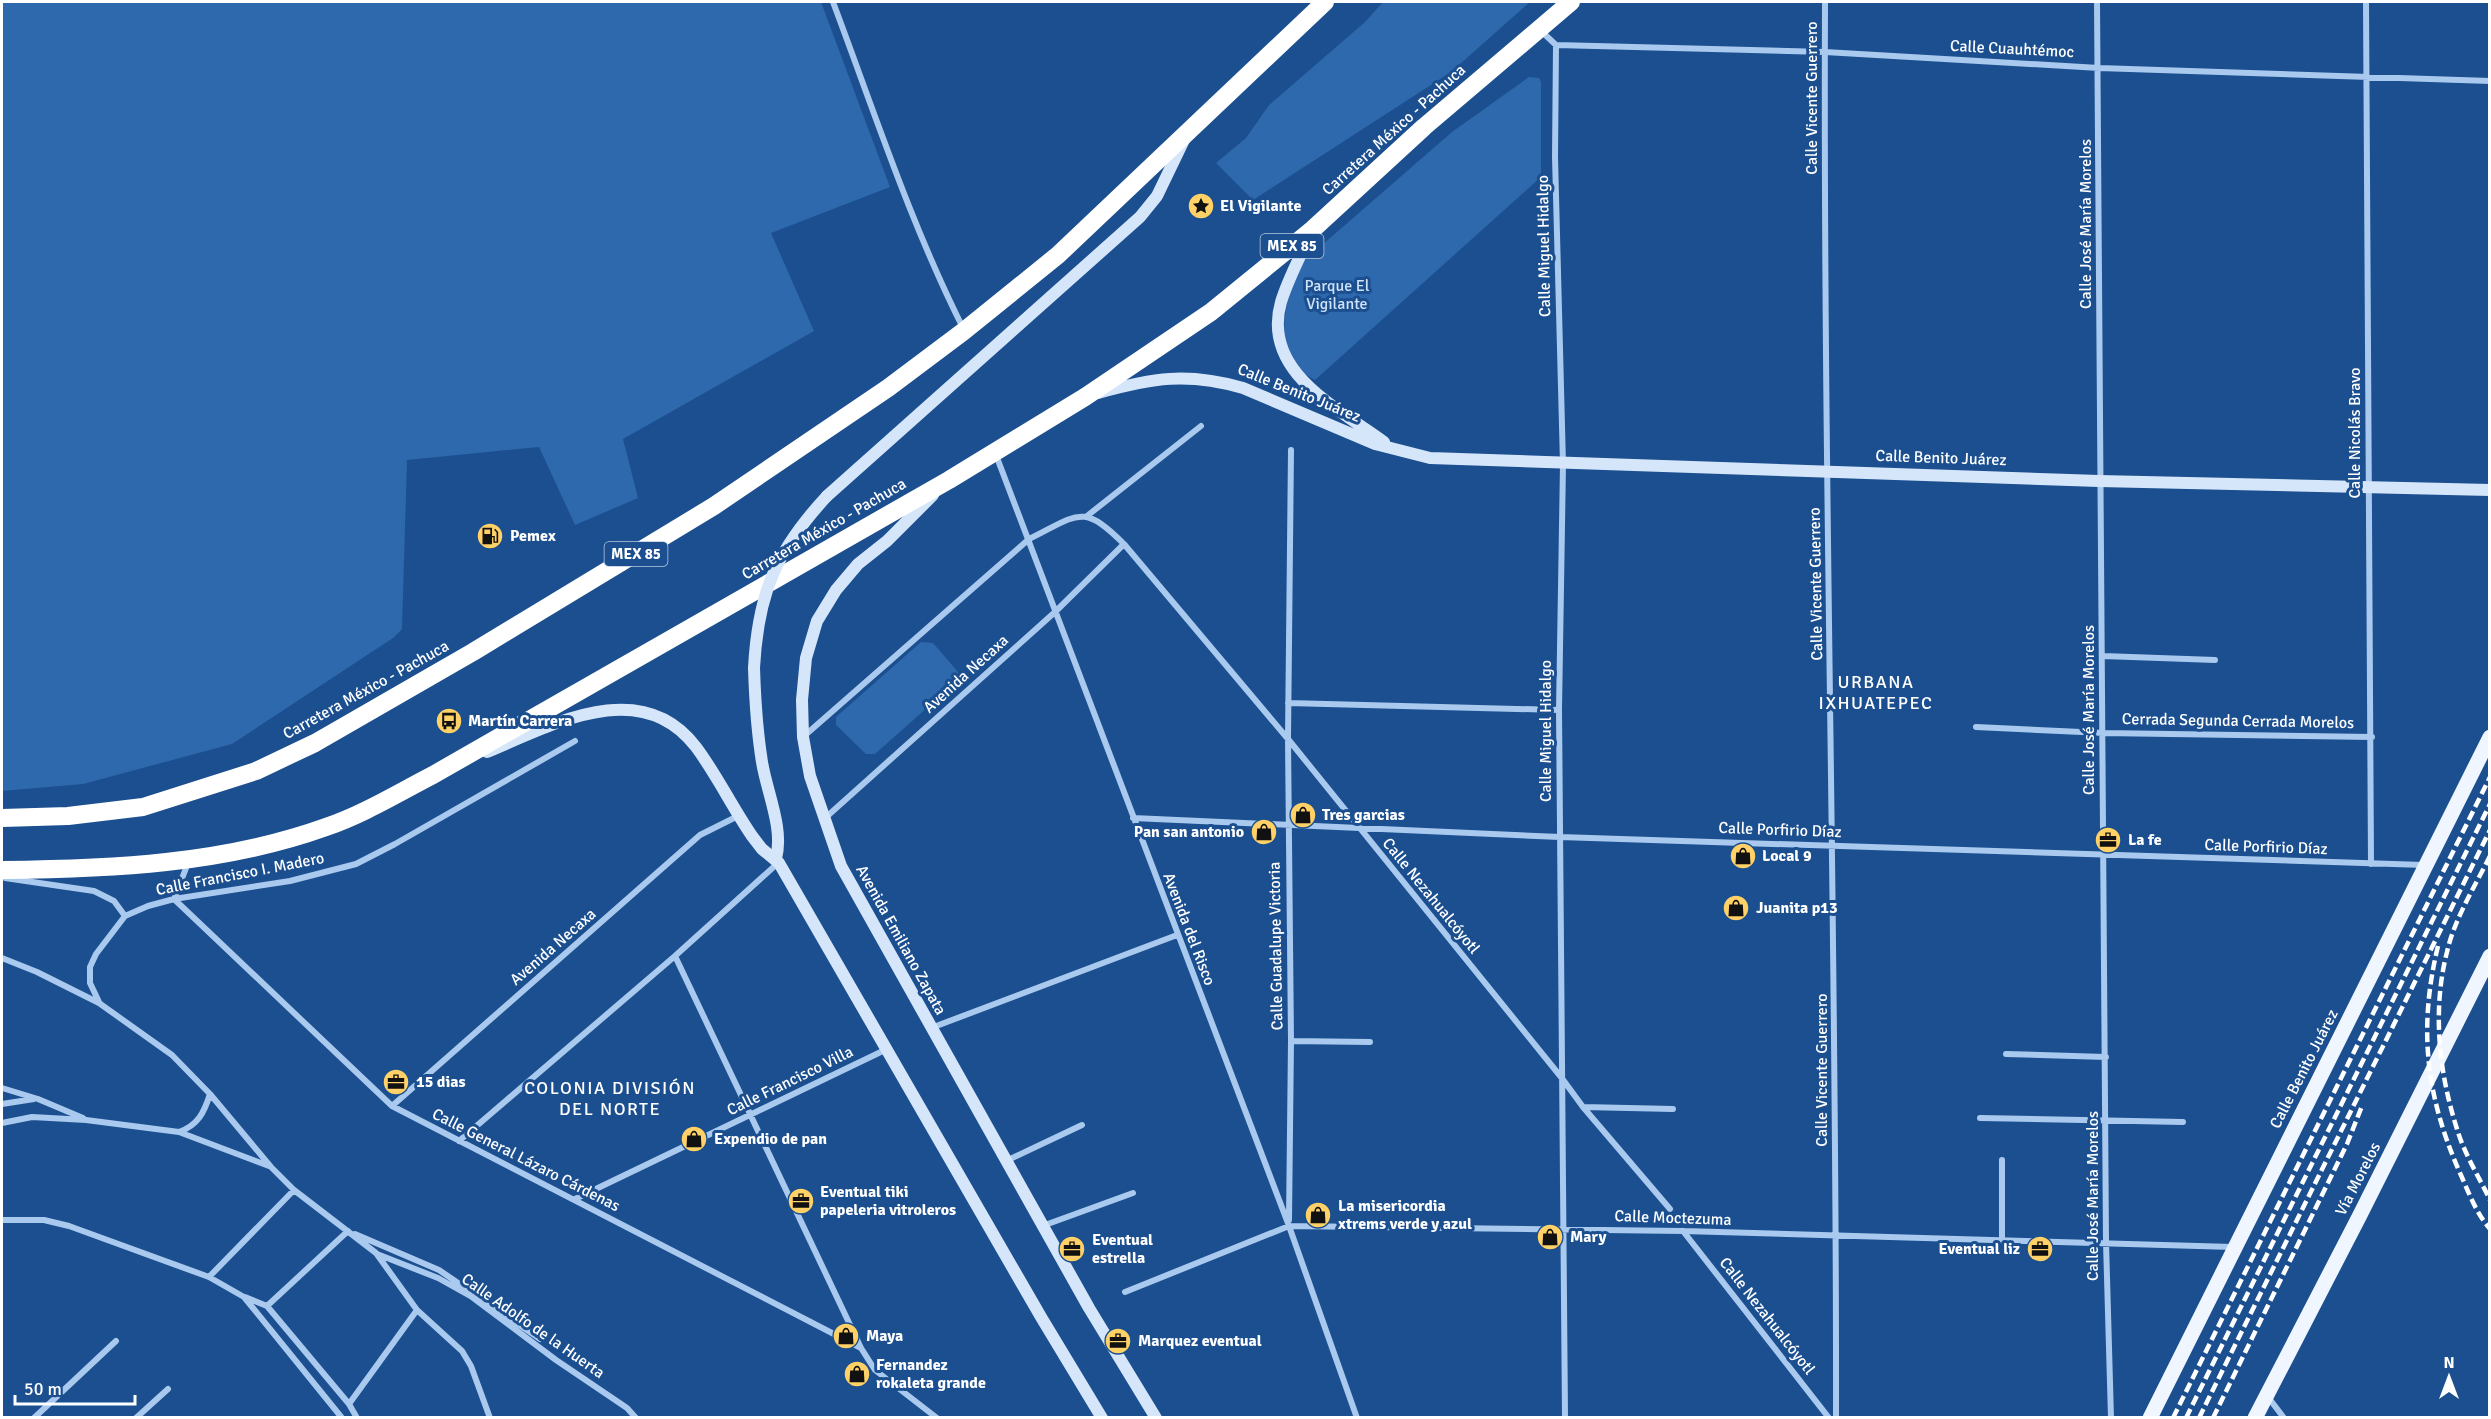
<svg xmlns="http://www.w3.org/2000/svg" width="2491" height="1419" font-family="Signika,sans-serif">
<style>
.green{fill:#2e69ad}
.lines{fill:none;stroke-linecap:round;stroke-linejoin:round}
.street{stroke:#a9c9ee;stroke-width:6}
.secondary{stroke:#d6e6fa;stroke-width:12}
.primary{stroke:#f0f6ff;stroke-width:15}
.highway{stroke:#fff;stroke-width:18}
.rail{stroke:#fff;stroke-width:4.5;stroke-dasharray:10 4.5;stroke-linecap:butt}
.secondary-bridge{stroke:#d6e6fa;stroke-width:12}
.labels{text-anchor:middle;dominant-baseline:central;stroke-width:6;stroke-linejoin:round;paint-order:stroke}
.shield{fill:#1b4f8f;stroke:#bbcadd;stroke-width:1.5}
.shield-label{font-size:15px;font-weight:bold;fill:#fff}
.street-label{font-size:16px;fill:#fff;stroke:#1b4f8f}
.poi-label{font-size:16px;font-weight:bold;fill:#fff;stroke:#1b4f8f;text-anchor:start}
.park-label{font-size:16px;fill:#cfe3fa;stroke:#1b4f8f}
.neighbourhood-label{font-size:18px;letter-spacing:1.5px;fill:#fff;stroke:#1b4f8f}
</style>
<rect width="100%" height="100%" fill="#1b4f8f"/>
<path class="green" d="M 2,2 L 821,2 L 890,187 L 771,233 L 814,331 L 623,439 L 638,498 L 575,525 L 539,447 L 407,460 L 402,629 L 393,638 L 232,744 L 83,784 L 2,791 Z
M 1383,2 L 1530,2 L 1451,72 L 1253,200 L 1216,163 L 1246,138 L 1269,105 L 1365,22 Z
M 1529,77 L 1539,78 L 1541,82 L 1541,177 L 1315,380 C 1281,361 1281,339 1287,304 C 1289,289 1291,278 1299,265 L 1452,132 Z
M 921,642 L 933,643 L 958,672 L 956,682 L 875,754 L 866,754 L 836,725 L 836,717 Z"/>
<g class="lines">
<path class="street" d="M 833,2 C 874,111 911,225 964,330
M 1825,2 C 1823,474 1837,945 1836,1418
M 2097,2 L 2106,1242 L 2111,1418
M 2366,2 L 2371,864
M 1540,30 L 1556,45 L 1825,52 L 2099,68 L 2490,81
M 1556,45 L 1555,157 L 1563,464 L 1559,710 L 1565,1418
M 996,455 L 1289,1226 L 1357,1418
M 1087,516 L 1201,426
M 2103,656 L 2215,660
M 1288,703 L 1559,710
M 1976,727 L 2103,733 L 2372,737
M 803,737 L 1029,539 C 1078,515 1082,502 1124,544 L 1288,739 L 1561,1077 L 1583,1107 L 1670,1209
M 1133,818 L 1560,837 L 2424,865
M 824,819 L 1055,612 L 1124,544
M 188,863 L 174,899 L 392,1106 L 861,1348 L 875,1370 L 937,1418
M 5,878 L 94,891 L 114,901 L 125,916
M 675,956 L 861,1348
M 2,958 L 37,972 L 99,1003 L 172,1055 L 210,1094 L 271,1167 L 294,1190 L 376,1253 L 417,1310 L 462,1351 L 471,1366 L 490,1418
M 99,1002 L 90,983 L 90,967 L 96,954 L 125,916 L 148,906 L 174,899 L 290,881 L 356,864 L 395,844 L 575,741
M 931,1028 L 1177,935
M 1291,1041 L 1370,1042
M 2006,1054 L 2106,1057
M 2,1088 L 38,1099 L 83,1118
M 2,1104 L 34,1099
M 392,1106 L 700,835 L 738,816
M 1583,1107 L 1673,1109
M 1980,1118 L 2183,1122
M 2,1123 L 32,1117 L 86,1120 L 179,1132 L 269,1166
M 179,1132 C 198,1125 204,1113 210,1094
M 459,1141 L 675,956 L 778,863
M 1008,1160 L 1082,1125
M 2002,1160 L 2002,1241
M 575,1199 L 887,1049
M 2,1220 L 44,1220 L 69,1226 L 209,1277 L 244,1297 L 342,1418
M 1289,1220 L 1291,1041 L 1288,739 L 1291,450
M 1045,1225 L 1133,1193
M 1683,1231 L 1829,1418
M 355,1234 L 439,1270 L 540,1339
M 377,1254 L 438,1278 L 472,1297 L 556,1360 L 627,1408 L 636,1418
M 209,1277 L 294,1190
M 1125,1292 L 1289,1226 L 1683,1231 L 2233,1247
M 245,1297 L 267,1306 L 349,1404 L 357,1418
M 267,1306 L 348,1231
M 2268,1397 L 2284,1418
M 349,1404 L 417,1310
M 34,1418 L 116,1341
M 136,1418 L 168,1389"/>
<path class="secondary" d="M 1310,235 C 1300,257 1288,279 1281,302 C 1261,372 1338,408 1384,442
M 1098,393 C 1152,378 1187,372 1243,388 L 1375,444 L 1430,458 L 2099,481 L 2490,490
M 933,495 L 887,541 L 858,564 L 836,590 L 817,621 L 806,658 L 802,700 L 803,737 L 810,776 L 841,866 L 1089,1308 L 1156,1418
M 827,496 L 1140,217 L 1157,196 L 1184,140
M 754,668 C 755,700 757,731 762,762 C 767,793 784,828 776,859
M 487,752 C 550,726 641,674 696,747 C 717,775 732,807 752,836 L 762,849 L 779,863 L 1041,1317 L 1102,1418"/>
<path class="primary" d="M 2150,1418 L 2490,737
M 2255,1418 L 2360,1215 L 2490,956"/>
<path class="highway" d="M 2,818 L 68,816 L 143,807 L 256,771 L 315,743 L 473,652 L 714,506 L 888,388 L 964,331 L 1058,255 L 1325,2
M 2,870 C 111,869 223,864 326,827 C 364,814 398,793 433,775 L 949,480 L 1085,397 L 1211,312 L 1313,229 L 1424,127 L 1571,2"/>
<path class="rail" d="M 2490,856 C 2475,886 2454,920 2447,952 C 2432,1010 2439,1073 2457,1129 C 2464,1153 2479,1177 2490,1200
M 2438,946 C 2418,1029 2426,1096 2460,1173 C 2469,1193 2476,1213 2490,1229
M 2173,1418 L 2490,777
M 2186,1418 L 2490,804
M 2199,1418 L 2490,830
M 2213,1418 L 2347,1144 L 2362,1106"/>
<path class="secondary-bridge" d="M 754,668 C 758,593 776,551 827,496"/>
</g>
<defs>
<symbol id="sight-disc" viewBox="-11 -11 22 22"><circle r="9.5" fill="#ffd166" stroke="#1b4f8f"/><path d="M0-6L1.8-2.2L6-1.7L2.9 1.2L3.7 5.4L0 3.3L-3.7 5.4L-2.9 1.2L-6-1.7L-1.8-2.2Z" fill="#111"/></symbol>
<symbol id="fuel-disc" viewBox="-11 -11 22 22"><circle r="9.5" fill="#ffd166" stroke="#1b4f8f"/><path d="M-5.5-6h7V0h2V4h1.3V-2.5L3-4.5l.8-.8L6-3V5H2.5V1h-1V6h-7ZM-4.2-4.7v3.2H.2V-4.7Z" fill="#111"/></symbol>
<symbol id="bus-disc" viewBox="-11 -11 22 22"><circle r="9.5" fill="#ffd166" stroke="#1b4f8f"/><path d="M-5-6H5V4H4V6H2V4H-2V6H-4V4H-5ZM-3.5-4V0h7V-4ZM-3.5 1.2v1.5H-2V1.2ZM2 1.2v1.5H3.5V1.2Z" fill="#111"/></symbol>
<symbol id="shop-disc" viewBox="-11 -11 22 22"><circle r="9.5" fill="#ffd166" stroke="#1b4f8f"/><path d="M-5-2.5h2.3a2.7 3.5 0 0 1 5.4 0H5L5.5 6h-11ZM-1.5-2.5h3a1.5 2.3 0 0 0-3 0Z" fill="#111"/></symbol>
<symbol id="office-disc" viewBox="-11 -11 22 22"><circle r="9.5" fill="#ffd166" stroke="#1b4f8f"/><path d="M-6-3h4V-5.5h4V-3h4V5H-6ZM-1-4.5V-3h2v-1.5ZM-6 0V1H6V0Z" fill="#111"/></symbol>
</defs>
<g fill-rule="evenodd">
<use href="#sight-disc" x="1186" y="191" width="30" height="30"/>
<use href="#fuel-disc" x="475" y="521" width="30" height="30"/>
<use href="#bus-disc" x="434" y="706" width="30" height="30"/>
<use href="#shop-disc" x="1288" y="800" width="30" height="30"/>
<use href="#shop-disc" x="1249" y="817" width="30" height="30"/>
<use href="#office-disc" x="2093" y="825" width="30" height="30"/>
<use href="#shop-disc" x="1728" y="841" width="30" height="30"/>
<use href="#shop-disc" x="1721" y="893" width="30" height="30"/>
<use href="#office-disc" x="381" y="1067" width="30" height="30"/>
<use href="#shop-disc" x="679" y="1124" width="30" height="30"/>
<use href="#office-disc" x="786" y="1186" width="30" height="30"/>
<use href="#shop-disc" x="1303" y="1200" width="30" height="30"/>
<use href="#shop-disc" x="1535" y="1222" width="30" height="30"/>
<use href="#office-disc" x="1057" y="1234" width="30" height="30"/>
<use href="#office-disc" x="2025" y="1234" width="30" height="30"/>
<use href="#shop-disc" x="831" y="1321" width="30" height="30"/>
<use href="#office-disc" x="1103" y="1326" width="30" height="30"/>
<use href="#shop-disc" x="842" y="1359" width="30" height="30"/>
</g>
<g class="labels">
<g class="shield">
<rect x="1260.5" y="234" width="63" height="24" rx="4.5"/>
<rect x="604.5" y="542" width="63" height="24" rx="4.5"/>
</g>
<g class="shield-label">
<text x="1292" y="246">MEX 85</text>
<text x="636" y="554">MEX 85</text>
</g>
<g class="street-label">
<text transform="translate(2012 49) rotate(3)">Calle Cuauhtémoc</text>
<text transform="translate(1812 98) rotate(-90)">Calle Vicente Guerrero</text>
<text transform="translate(1394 130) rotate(-42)">Carretera México - Pachuca</text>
<text transform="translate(2086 224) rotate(-90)">Calle José María Morelos</text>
<text transform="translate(1544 246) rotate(-91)">Calle Miguel Hidalgo</text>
<text transform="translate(1299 393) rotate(22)">Calle Benito Juárez</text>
<text transform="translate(2355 433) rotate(-90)">Calle Nicolás Bravo</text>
<text transform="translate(1941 458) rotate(2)">Calle Benito Juárez</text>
<text transform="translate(824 529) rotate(-30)">Carretera México - Pachuca</text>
<text transform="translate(1816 584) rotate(-91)">Calle Vicente Guerrero</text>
<text transform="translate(966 674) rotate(-42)">Avenida Necaxa</text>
<text transform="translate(366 690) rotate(-29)">Carretera México - Pachuca</text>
<text transform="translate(2089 710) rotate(-90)">Calle José María Morelos</text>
<text transform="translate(2238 721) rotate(1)">Cerrada Segunda Cerrada Morelos</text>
<text transform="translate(1546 731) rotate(-90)">Calle Miguel Hidalgo</text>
<text transform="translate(1780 830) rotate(2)">Calle Porfirio Díaz</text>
<text transform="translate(2266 847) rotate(2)">Calle Porfirio Díaz</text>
<text transform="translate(240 874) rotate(-11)">Calle Francisco I. Madero</text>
<text transform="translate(1431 896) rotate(51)">Calle Nezahualcóyotl</text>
<text transform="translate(1189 929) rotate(69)">Avenida del Risco</text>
<text transform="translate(901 940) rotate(61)">Avenida Emiliano Zapata</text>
<text transform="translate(1276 946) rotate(-91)">Calle Guadalupe Victoria</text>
<text transform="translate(553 947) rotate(-41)">Avenida Necaxa</text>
<text transform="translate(2304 1069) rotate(-63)">Calle Benito Juárez</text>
<text transform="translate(1822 1070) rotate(-90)">Calle Vicente Guerrero</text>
<text transform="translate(790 1081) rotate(-26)">Calle Francisco Villa</text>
<text transform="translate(526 1160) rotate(27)">Calle General Lázaro Cárdenas</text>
<text transform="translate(2358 1179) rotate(-63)">Vía Morelos</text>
<text transform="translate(2093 1196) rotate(-90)">Calle José María Morelos</text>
<text transform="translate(1673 1218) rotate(2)">Calle Moctezuma</text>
<text transform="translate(1767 1316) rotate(52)">Calle Nezahualcóyotl</text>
<text transform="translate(533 1326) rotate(35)">Calle Adolfo de la Huerta</text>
</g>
<g class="poi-label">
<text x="1220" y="206">El Vigilante</text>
<text x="510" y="536">Pemex</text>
<text x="468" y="721">Martín Carrera</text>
<text x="1322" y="815">Tres garcias</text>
<text x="1244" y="832" text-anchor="end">Pan san antonio</text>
<text x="2128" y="840">La fe</text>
<text x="1762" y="856">Local 9</text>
<text x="1756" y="908">Juanita p13</text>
<text x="416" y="1082">15 dias</text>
<text x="714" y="1139">Expendio de pan</text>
<text x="820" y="1192">Eventual tiki<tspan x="820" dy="18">papeleria vitroleros</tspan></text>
<text x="1338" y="1206">La misericordia<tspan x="1338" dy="18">xtrems verde y azul</tspan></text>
<text x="1570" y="1237">Mary</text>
<text x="1092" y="1240">Eventual<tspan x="1092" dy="18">estrella</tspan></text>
<text x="2020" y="1249" text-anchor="end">Eventual liz</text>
<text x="866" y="1336">Maya</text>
<text x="1138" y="1341">Marquez eventual</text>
<text x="876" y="1365">Fernandez<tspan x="876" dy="18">rokaleta grande</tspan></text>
</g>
<g class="park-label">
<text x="1337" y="286">Parque El<tspan x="1337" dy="18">Vigilante</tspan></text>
</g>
<g class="neighbourhood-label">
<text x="1876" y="682">URBANA<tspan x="1876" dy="21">IXHUATEPEC</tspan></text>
<text x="610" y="1088">COLONIA DIVISIÓN<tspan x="610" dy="21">DEL NORTE</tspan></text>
</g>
</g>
<rect width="2491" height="1419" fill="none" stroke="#ffffff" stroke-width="6"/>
<g transform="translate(2449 1377)" stroke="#1b4f8f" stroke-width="4.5" paint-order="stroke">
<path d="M0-4.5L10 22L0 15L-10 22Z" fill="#ffffff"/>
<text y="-9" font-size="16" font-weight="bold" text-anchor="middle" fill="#ffffff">N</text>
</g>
<path d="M15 1395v9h120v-9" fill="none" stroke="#ffffff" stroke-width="3"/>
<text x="24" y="1395" font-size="18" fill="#ffffff" stroke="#1b4f8f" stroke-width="4.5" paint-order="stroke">50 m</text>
</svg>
